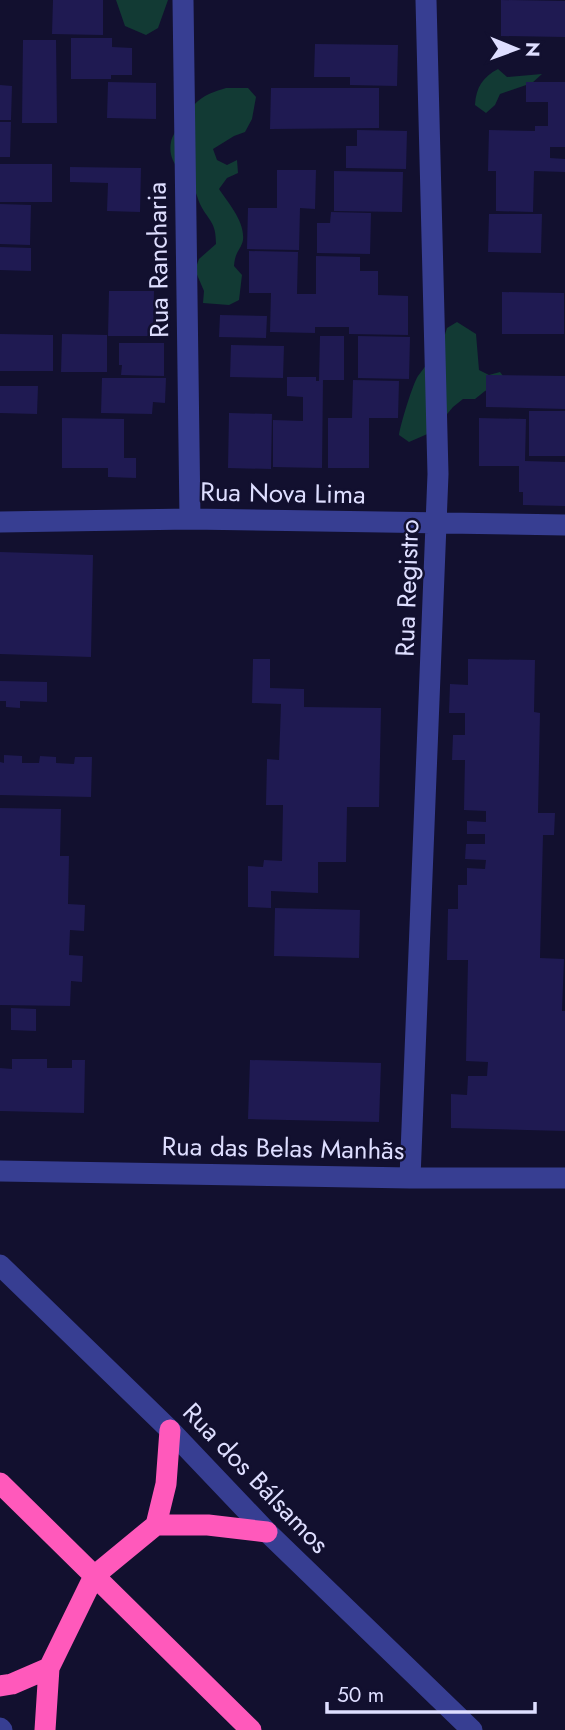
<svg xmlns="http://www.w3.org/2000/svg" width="565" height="1730" font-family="Jost,sans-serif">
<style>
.green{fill:#123a34}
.building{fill:#1f1a52}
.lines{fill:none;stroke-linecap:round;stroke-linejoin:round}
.minor{stroke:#373e92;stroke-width:21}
.highway{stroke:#ff59bb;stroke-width:21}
.labels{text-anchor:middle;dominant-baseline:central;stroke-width:5;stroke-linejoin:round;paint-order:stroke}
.street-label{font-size:26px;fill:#dedeff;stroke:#12102f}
</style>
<rect width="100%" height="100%" fill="#12102f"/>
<path class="green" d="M 116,0 L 168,0 L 158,28 L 146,35 L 125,26 Z
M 498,69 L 507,77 L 542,74 L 532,83 L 500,94 L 495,105 L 486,113 L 475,105 C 476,87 483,77 498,69 Z
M 226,88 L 248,88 L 256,97 L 252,119 L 245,132 L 234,136 L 213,149 L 217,160 L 227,165 L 237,160 L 238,173 L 227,178 L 219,189 C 228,203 245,221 243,240 C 241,250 235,251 234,266 L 242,275 L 239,300 L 229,305 L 203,303 L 204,291 L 195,270 L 199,259 L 216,244 C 216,221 209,222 200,204 C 198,200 197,194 194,189 C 184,173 167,164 171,142 C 172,136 177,129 181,123 C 196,100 200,96 226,88 Z
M 457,322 L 476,334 L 479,370 L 489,375 L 500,372 L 507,381 L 485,391 L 475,399 L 463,399 L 453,407 L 432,432 L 409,442 L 399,435 C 400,426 413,383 418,376 C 429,361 442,347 447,328 Z"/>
<path class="building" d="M 53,0 L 103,0 L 103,35 L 52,34 Z
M 501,0 L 565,1 L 565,37 L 501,36 Z
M 71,38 L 112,38 L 112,47 L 132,48 L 132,75 L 111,75 L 111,79 L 71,79 Z
M 23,40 L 56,40 L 57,123 L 22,123 Z
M 315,44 L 398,45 L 397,86 L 350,85 L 350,77 L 314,77 Z
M 108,82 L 156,83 L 156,119 L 107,118 Z
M 526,82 L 565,82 L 565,147 L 550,147 L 550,158 L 565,159 L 565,172 L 534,171 L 533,212 L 496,211 L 496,171 L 488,171 L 489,130 L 535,131 L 535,126 L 548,126 L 548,102 L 526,102 Z
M 0,85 L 12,86 L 11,120 L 0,120 Z
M 271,88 L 379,88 L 379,128 L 270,129 Z
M 0,122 L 11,122 L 10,157 L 0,157 Z
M 357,130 L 407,131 L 406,169 L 346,168 L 346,146 L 357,146 Z
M 0,164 L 52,164 L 52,202 L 0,202 Z
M 70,167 L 141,168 L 140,212 L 107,211 L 108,183 L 70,182 Z
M 277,170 L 316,170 L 315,209 L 300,208 L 299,250 L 247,249 L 248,208 L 277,208 Z
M 334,171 L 403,172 L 402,212 L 334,211 Z
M 0,204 L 31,205 L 30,245 L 0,244 Z
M 331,212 L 371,213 L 370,254 L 317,253 L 317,223 L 330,223 Z
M 489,214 L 542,214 L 541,253 L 488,252 Z
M 0,247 L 31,248 L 31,271 L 0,270 Z
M 249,251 L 298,252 L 297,294 L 316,294 L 316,256 L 360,257 L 360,271 L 378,271 L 378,295 L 408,296 L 408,335 L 349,334 L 349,327 L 315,327 L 315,333 L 270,332 L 271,293 L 249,293 Z
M 109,291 L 154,291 L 153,336 L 108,336 Z
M 502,292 L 564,293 L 564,334 L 502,334 Z
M 220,315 L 267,316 L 266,338 L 219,337 Z
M 0,334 L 53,335 L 53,371 L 0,371 Z
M 62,334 L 107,335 L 107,372 L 61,372 Z
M 320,336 L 344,336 L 344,380 L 323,380 L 322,468 L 273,467 L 273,420 L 303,421 L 303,397 L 287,396 L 287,377 L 316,377 L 316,381 L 319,381 Z
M 358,336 L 410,337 L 409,379 L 358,378 Z
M 119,343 L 164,343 L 164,376 L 121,375 L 122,365 L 119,365 Z
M 231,345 L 284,346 L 283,378 L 230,377 Z
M 486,375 L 565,376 L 565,409 L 486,407 Z
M 102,378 L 166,378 L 165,403 L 153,402 L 152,414 L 101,413 Z
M 353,380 L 399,381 L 398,418 L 369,418 L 369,468 L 328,468 L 328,418 L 352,418 Z
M 0,386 L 38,386 L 37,414 L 0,413 Z
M 529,411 L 565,411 L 565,456 L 529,456 Z
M 229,413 L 272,414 L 271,469 L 228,468 Z
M 62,418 L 124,419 L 124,458 L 136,458 L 136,478 L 108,477 L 108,468 L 62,468 Z
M 479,418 L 526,419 L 525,461 L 565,462 L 565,506 L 523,505 L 523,492 L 519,492 L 519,466 L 479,466 Z
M 0,552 L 93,555 L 91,657 L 0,654 Z
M 253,659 L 270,659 L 270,688 L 304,689 L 304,707 L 381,708 L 379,807 L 347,807 L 346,862 L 318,862 L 318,893 L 271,891 L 271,908 L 248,907 L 248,866 L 263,867 L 264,860 L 282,861 L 283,805 L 266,805 L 267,759 L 279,760 L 281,704 L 252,703 Z
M 468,659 L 535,660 L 534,712 L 540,713 L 538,813 L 555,813 L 554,835 L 543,835 L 540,958 L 564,959 L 562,1011 L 565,1011 L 565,1131 L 451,1128 L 451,1094 L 467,1095 L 468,1076 L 487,1076 L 488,1062 L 466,1061 L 468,960 L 447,960 L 448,909 L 458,909 L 458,885 L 467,885 L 467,868 L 485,869 L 486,860 L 465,859 L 466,844 L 485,844 L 485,834 L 467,834 L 467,821 L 486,822 L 486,811 L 464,810 L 465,760 L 452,760 L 453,735 L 465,735 L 465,713 L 449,713 L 450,684 L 468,685 Z
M 0,681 L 47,682 L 47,702 L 20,701 L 20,708 L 6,707 L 6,701 L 0,701 Z
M 4,755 L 22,756 L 22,763 L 39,763 L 40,756 L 56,757 L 56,763 L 74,764 L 75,757 L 92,757 L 91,797 L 0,795 L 0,762 L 4,763 Z
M 0,808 L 61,809 L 60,856 L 69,856 L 68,904 L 85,905 L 84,931 L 70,930 L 69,955 L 83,956 L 82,982 L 71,981 L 70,1006 L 0,1005 Z
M 275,908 L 360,910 L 359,958 L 274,956 Z
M 11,1008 L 36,1009 L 36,1031 L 11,1030 Z
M 12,1059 L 47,1059 L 47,1068 L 72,1068 L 72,1060 L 85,1060 L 84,1113 L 0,1111 L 0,1068 L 12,1069 Z
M 250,1060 L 381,1063 L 379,1122 L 248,1119 Z"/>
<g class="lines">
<path class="minor" d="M 183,0 L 190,519
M 0,522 L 190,519 L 565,525
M 0,1171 L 410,1178 L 565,1178
M 410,1178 L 438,474 L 426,0
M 0,1265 L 170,1430 L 267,1532 L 472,1730
M 0,1728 L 2,1730"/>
<path class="highway" d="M 0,1483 L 251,1730
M 156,1525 L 208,1525 L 267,1532
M 0,1686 L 12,1684 L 49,1668
M 45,1730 L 49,1668 L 94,1576 L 156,1525 L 166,1484 L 170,1430"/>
</g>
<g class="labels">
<g class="street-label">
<text transform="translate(158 260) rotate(-91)">Rua Rancharia</text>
<text transform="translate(283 493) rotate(1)">Rua Nova Lima</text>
<text transform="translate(407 588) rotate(-88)">Rua Registro</text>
<text transform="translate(283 1148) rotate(1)">Rua das Belas Manhãs</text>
<text transform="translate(256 1478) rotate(46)">Rua dos Bálsamos</text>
</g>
</g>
<g transform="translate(516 49) rotate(91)" stroke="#12102f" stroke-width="5" paint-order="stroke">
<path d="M0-5L12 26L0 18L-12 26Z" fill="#dedeff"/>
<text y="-10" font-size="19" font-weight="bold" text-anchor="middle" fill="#dedeff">N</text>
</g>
<path d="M327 1702v10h208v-10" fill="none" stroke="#dedeff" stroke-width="3.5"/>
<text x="337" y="1702" font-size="21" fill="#dedeff" stroke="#12102f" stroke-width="5" paint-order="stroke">50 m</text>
</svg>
